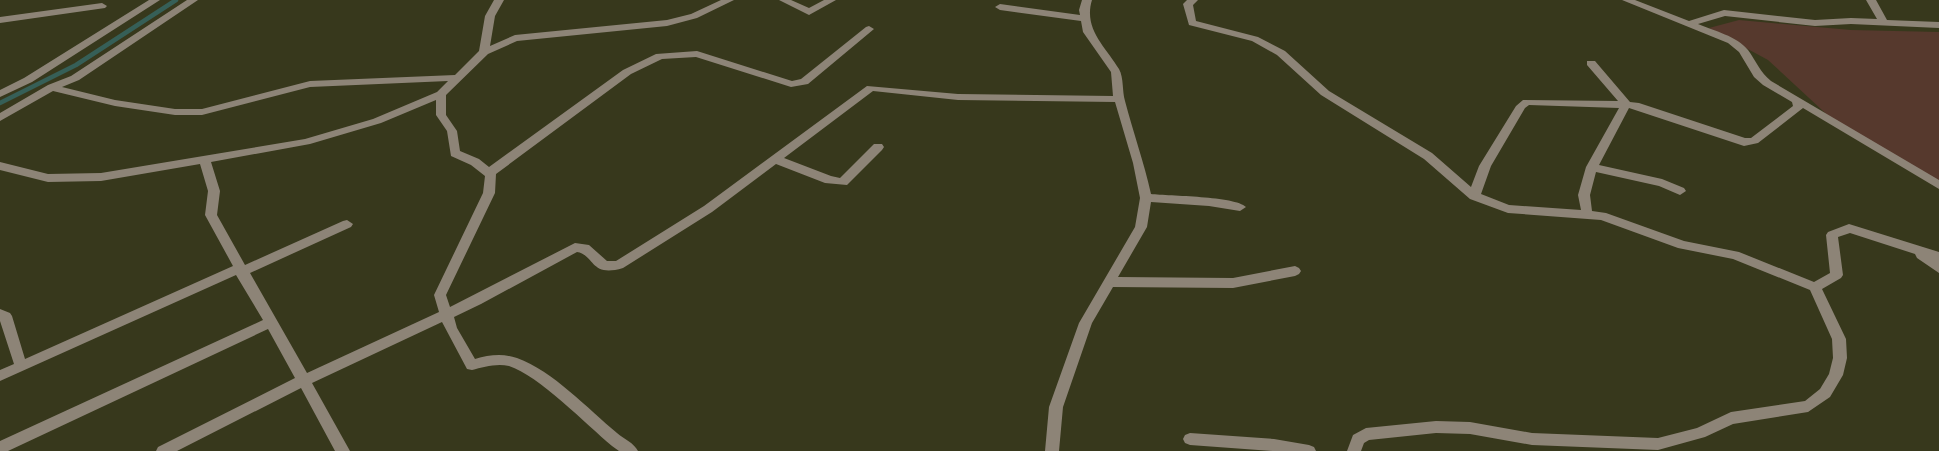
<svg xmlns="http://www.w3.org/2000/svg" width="1939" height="451" font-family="Ubuntu,sans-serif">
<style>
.green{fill:#56392d}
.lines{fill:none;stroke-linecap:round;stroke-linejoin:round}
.stream{stroke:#365f57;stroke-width:4.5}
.minor{fill:#8d8477;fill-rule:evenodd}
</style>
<rect width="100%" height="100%" fill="#37381c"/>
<path class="green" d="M 1739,20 L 1851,30 L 1939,32 L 1939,182 L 1836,123 L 1768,60 L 1709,28 Z"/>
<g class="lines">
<path class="stream" d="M 0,103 L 76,65 L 176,0"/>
<path class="minor" d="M 149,0 L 160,0 L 32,82 L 0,97 L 0,90 L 24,78 Z
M 187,0 L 198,0 L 79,80 L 62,87 L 115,100 L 175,109 L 202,109 L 310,81 L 455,75 L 479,51 L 485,16 L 494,0 L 504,0 L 495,16 L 490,46 L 515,35 L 667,20 L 691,14 L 721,0 L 734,0 L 697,18 L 667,26 L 517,41 L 488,54 L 446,95 L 446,115 L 457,131 L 460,151 L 479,159 L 489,167 L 623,70 L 656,54 L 697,51 L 792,81 L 801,79 L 866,27 L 869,26 L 874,29 L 808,84 L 791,87 L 696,57 L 662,59 L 631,74 L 496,174 L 495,193 L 446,295 L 450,307 L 575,243 L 589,245 L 607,261 L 616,261 L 704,206 L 867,86 L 958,94 L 1113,96 L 1111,72 L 1083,32 L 1081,21 L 1000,10 L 995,7 L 1000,4 L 1080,15 L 1079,10 L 1082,0 L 1092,0 C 1083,29 1106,47 1119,69 C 1124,78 1122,91 1125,101 C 1133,132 1144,162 1151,194 C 1169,196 1235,196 1246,207 L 1240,211 L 1209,206 L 1151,202 L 1147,227 L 1118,277 L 1233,278 L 1295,266 L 1299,268 L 1301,271 L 1299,274 L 1295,276 L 1233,288 L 1113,287 L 1092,323 L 1063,407 L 1059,451 L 1045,451 L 1049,407 L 1079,323 L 1135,227 L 1140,198 L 1133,163 L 1115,102 L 958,100 L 873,91 L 784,158 L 831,176 L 840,178 L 874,144 L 882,144 L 884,147 L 882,150 L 847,185 L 825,183 L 776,164 L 712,212 L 623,268 C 590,278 595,255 577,252 L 481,304 L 454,317 L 457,328 L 475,359 C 489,355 502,353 517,358 C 553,371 588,409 617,433 C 624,439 634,443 638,451 L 619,451 L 612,446 C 587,425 538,375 509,366 C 497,363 483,367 472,370 L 467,369 L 442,322 L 312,383 L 350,451 L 335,451 L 301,388 L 177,451 L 156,451 L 158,447 L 295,378 L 268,329 L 8,451 L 0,451 L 0,441 L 263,320 L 236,275 L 0,381 L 0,370 L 14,364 L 0,321 L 0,309 L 10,313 L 12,316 L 25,359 L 233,266 L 205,215 L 208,191 L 200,164 L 101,181 L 48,182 L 0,170 L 0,162 L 48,174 L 101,173 L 305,139 L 373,119 L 437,92 L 448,81 L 310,87 L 202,115 L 175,115 L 115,106 L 53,91 L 0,121 L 0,113 L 48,85 L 71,76 ZM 436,100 L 436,115 L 447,131 L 451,156 L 471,165 L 485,176 L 483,193 L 434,295 L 439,312 L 307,373 L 250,273 L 351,227 L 353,224 L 347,220 L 343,221 L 245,265 L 217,215 L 220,191 L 211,162 L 310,144 L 381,123 Z
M 779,0 L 791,0 L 809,8 L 824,0 L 836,0 L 809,15 Z
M 1187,0 L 1198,0 L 1193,5 L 1196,21 L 1258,37 L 1285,51 L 1329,91 L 1432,153 L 1471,187 L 1479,166 L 1516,106 L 1523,100 L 1618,101 L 1587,65 L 1587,61 L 1595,61 L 1630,102 L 1639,103 L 1745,138 L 1751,138 L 1793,106 L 1792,102 L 1763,85 L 1754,77 L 1739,52 L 1728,43 L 1622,0 L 1635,0 L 1689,21 L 1724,10 L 1815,20 L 1851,18 L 1877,19 L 1866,0 L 1876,0 L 1887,20 L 1939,22 L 1939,28 L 1851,24 L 1815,26 L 1725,16 L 1698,24 C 1714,31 1737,36 1748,50 C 1756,61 1760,72 1771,81 L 1939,180 L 1939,189 L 1803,108 L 1758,143 L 1744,146 L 1629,108 L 1599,165 L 1662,179 L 1684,188 L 1686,191 L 1680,195 L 1659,186 L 1596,172 L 1590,195 L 1592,211 L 1606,213 L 1684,241 L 1739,252 L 1814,282 L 1830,273 L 1826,235 L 1828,232 L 1849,224 L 1939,252 L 1939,273 L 1917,258 L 1915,254 L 1850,233 L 1838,237 L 1843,275 L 1841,278 L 1822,289 L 1846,339 L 1847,358 L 1843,375 L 1830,397 L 1808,412 L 1733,424 L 1705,437 L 1658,450 L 1532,445 L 1470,434 L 1436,433 L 1369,440 L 1364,443 L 1361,451 L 1347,451 L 1353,435 L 1366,428 L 1436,421 L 1470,422 L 1532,433 L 1658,438 L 1697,428 L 1731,412 L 1805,401 L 1820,389 L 1829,374 L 1833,358 L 1832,339 L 1810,290 L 1733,259 L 1678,248 L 1601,220 L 1508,213 L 1470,199 L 1424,159 L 1321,95 L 1277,55 L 1252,41 L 1189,25 L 1183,4 ZM 1529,105 L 1619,108 L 1586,167 L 1578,195 L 1581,210 L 1509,205 L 1481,194 L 1491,166 L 1525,108 Z
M 102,3 L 107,6 L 105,8 L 0,23 L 0,17 Z
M 1190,433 L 1274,439 L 1309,445 L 1314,447 L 1316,451 L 1272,451 L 1190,445 L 1185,443 L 1183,439 L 1185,435 Z"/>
</g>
</svg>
